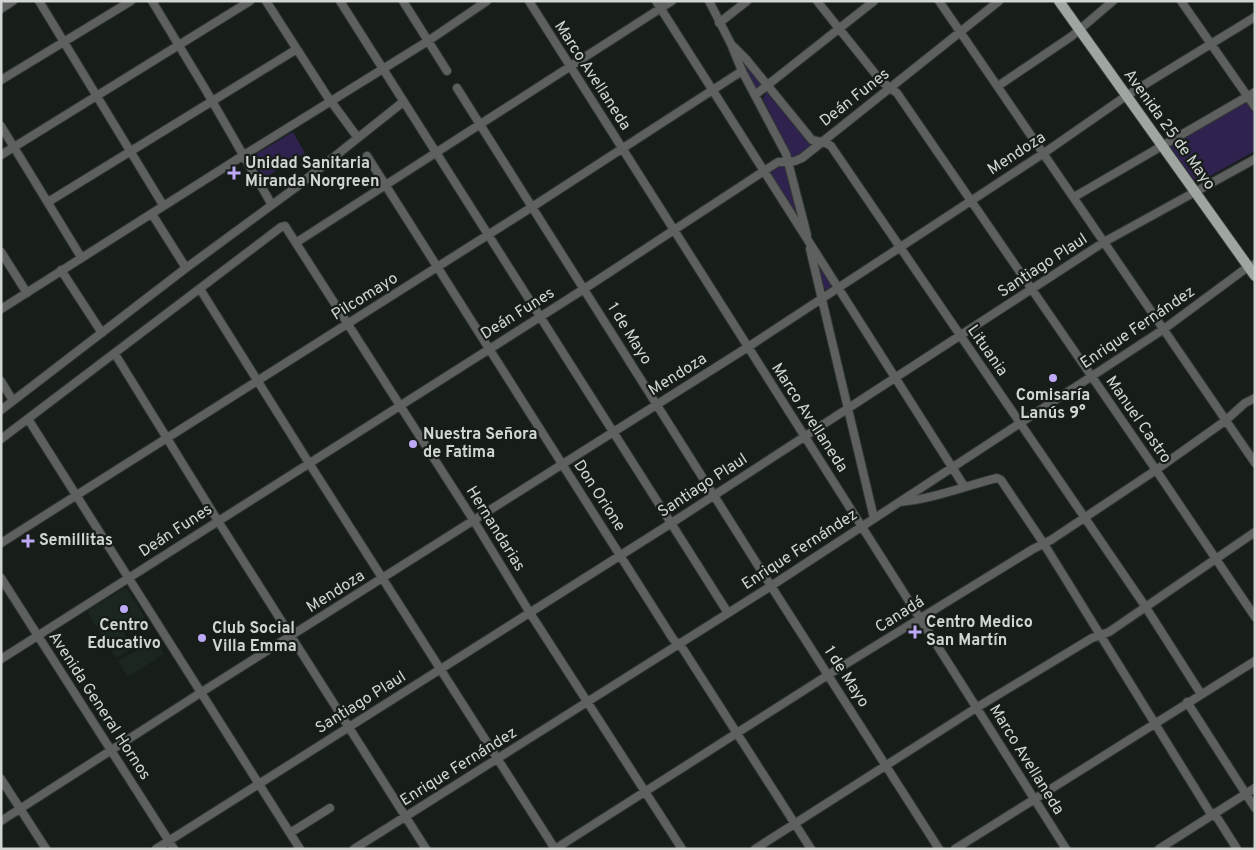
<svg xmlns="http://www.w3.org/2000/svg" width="1256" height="850" font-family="Overpass,sans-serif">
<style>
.built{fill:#1a261f}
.green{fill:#30224f}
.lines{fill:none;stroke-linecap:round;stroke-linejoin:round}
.minor-casing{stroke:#313733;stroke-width:10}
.major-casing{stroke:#313733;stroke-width:12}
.minor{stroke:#5d605e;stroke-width:8}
.major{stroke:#9fa6a1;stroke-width:10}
.poi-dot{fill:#bda9f5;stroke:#171d19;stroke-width:2}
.labels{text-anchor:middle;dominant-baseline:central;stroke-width:4.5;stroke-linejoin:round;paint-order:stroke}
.street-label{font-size:16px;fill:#d2d6d3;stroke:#171d19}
.poi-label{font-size:16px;font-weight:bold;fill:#d2d6d3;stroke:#171d19;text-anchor:start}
</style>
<rect width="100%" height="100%" fill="#171d19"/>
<path class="built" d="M 123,589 L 127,589 L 145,618 L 123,631 L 133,648 L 116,658 L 87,611 Z
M 156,639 L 164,654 L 128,677 L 118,661 Z"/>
<path class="green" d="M 744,61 L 763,84 L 758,89 L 756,89 L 741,65 Z
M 766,92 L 771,94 L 813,144 L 811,148 L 794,159 L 791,157 L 763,99 Z
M 1247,101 L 1255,113 L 1255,151 L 1196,184 L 1167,146 Z
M 293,132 L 305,153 L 264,178 L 251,157 Z
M 783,165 L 787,165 L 799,215 L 797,216 L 770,176 L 772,171 Z
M 819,266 L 832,285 L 827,290 L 824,288 Z"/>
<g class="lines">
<defs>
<path id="minor" d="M 39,1 L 163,205
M 152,1 L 204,87 L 272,205
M 266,1 L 327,96 L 358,138
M 340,1 L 728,613
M 403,1 L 447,71
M 529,1 L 1066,849
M 656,1 L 964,486
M 709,1 L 731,44 L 742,71 L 786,154 L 807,235
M 817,1 L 881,81 L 897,93 L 1156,470 L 1255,617
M 939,1 L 1255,463
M 1181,1 L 1255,107
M 1,9 L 13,1
M 719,23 L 747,1
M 731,44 L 746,59 L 812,140 L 826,143 L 831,146 L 1145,606 L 1201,694
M 1,80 L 131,1
M 998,86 L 1072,36 L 1113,1
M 457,88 L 771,586 L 939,849
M 755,95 L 874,1
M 1,126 L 81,257
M 1,155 L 250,1
M 367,156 L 673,639 L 683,649 L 811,849
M 1074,197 L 1255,92
M 48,202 L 297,49
M 152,214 L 186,268
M 297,242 L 672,1
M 810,249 L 874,518
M 1,252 L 27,293
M 61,270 L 102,333
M 200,289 L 309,463 L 555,849
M 1,309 L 244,155 L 428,41 L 487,1
M 115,354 L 218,521 L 426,849
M 1,381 L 13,401
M 1,410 L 186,268 L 295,188 L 403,102
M 28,419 L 300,849
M 1,439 L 281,227 L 285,226 L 474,521 L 530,613 L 682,849
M 900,502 C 933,499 965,486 997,478 L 1001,480 L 1044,544 L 1209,811 L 1218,819 L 1237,849
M 1,543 L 532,207 L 742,71
M 1,578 L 174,849
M 1,659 L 584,289 L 764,171 L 778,162 L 795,161 L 802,158 L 999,1
M 1187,702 L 1255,808
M 1,779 L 46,849
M 1,821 L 208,688 L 748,347 L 1044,153 L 1126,96 L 1255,17
M 290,833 L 330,808
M 156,849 L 670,524 L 1104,242 L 1255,159
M 354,849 L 771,586 L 1164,329 L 1245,269 L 1255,264
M 555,849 L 828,675 L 1033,549 L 1051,540 L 1156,470 L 1225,421 L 1245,403 L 1255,398
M 755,849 L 976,708 L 1092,638 L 1109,632 L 1255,532
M 955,849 L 1255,661
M 1159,849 L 1255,788"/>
<path id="major" d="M 1059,1 L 1255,276"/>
</defs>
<use href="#minor" class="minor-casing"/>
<use href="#major" class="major-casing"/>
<use href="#minor" class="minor"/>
<use href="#major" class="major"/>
</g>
<g class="poi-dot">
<path d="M231.5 165.5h5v5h5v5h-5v5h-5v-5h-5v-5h5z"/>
<circle cx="1053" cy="378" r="5"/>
<circle cx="413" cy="444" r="5"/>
<path d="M25.5 533.5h5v5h5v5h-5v5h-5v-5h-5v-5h5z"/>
<circle cx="124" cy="609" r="5"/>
<path d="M912.5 624.5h5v5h5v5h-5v5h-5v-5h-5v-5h5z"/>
<circle cx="202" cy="638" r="5"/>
</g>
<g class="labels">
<g class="street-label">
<text transform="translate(592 76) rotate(57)">Marco Avellaneda</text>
<text transform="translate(855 98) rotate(-38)">Deán Funes</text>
<text transform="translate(1169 130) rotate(54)">Avenida 25 de Mayo</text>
<text transform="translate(1017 154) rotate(-33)">Mendoza</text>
<text transform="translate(1043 266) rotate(-33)">Santiago Plaul</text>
<text transform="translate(365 297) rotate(-32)">Pilcomayo</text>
<text transform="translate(518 314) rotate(-32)">Deán Funes</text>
<text transform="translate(1138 328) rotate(-34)">Enrique Fernández</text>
<text transform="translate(629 334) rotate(58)">1 de Mayo</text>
<text transform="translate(987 351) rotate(55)">Lituania</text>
<text transform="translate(678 375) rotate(-32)">Mendoza</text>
<text transform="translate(809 418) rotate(57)">Marco Avellaneda</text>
<text transform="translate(1138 420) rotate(55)">Manuel Castro</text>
<text transform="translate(703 486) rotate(-33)">Santiago Plaul</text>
<text transform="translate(599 496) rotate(57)">Don Orione</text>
<text transform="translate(495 529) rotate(58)">Hernandarias</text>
<text transform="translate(176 531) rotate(-33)">Deán Funes</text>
<text transform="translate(800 550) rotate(-33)">Enrique Fernández</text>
<text transform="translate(336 592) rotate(-32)">Mendoza</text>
<text transform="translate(900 615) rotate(-32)">Canadá</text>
<text transform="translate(846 677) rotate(57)">1 de Mayo</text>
<text transform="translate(361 703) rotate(-32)">Santiago Plaul</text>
<text transform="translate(99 706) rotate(57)">Avenida General Hornos</text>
<text transform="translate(1026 760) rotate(58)">Marco Avellaneda</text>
<text transform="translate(459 767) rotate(-32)">Enrique Fernández</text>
</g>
<g class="poi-label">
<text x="245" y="164">Unidad Sanitaria<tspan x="245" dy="18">Miranda Norgreen</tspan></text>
<text x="1053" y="396" text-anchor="middle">Comisaría<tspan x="1053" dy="18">Lanús 9°</tspan></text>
<text x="423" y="435">Nuestra Señora<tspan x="423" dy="18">de Fatima</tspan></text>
<text x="39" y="541">Semillitas</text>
<text x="926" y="623">Centro Medico<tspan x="926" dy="18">San Martín</tspan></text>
<text x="124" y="626" text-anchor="middle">Centro<tspan x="124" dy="18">Educativo</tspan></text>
<text x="212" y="629">Club Social<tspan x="212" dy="18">Villa Emma</tspan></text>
</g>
</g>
<rect width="1256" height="850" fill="none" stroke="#d2d6d3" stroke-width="5"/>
</svg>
